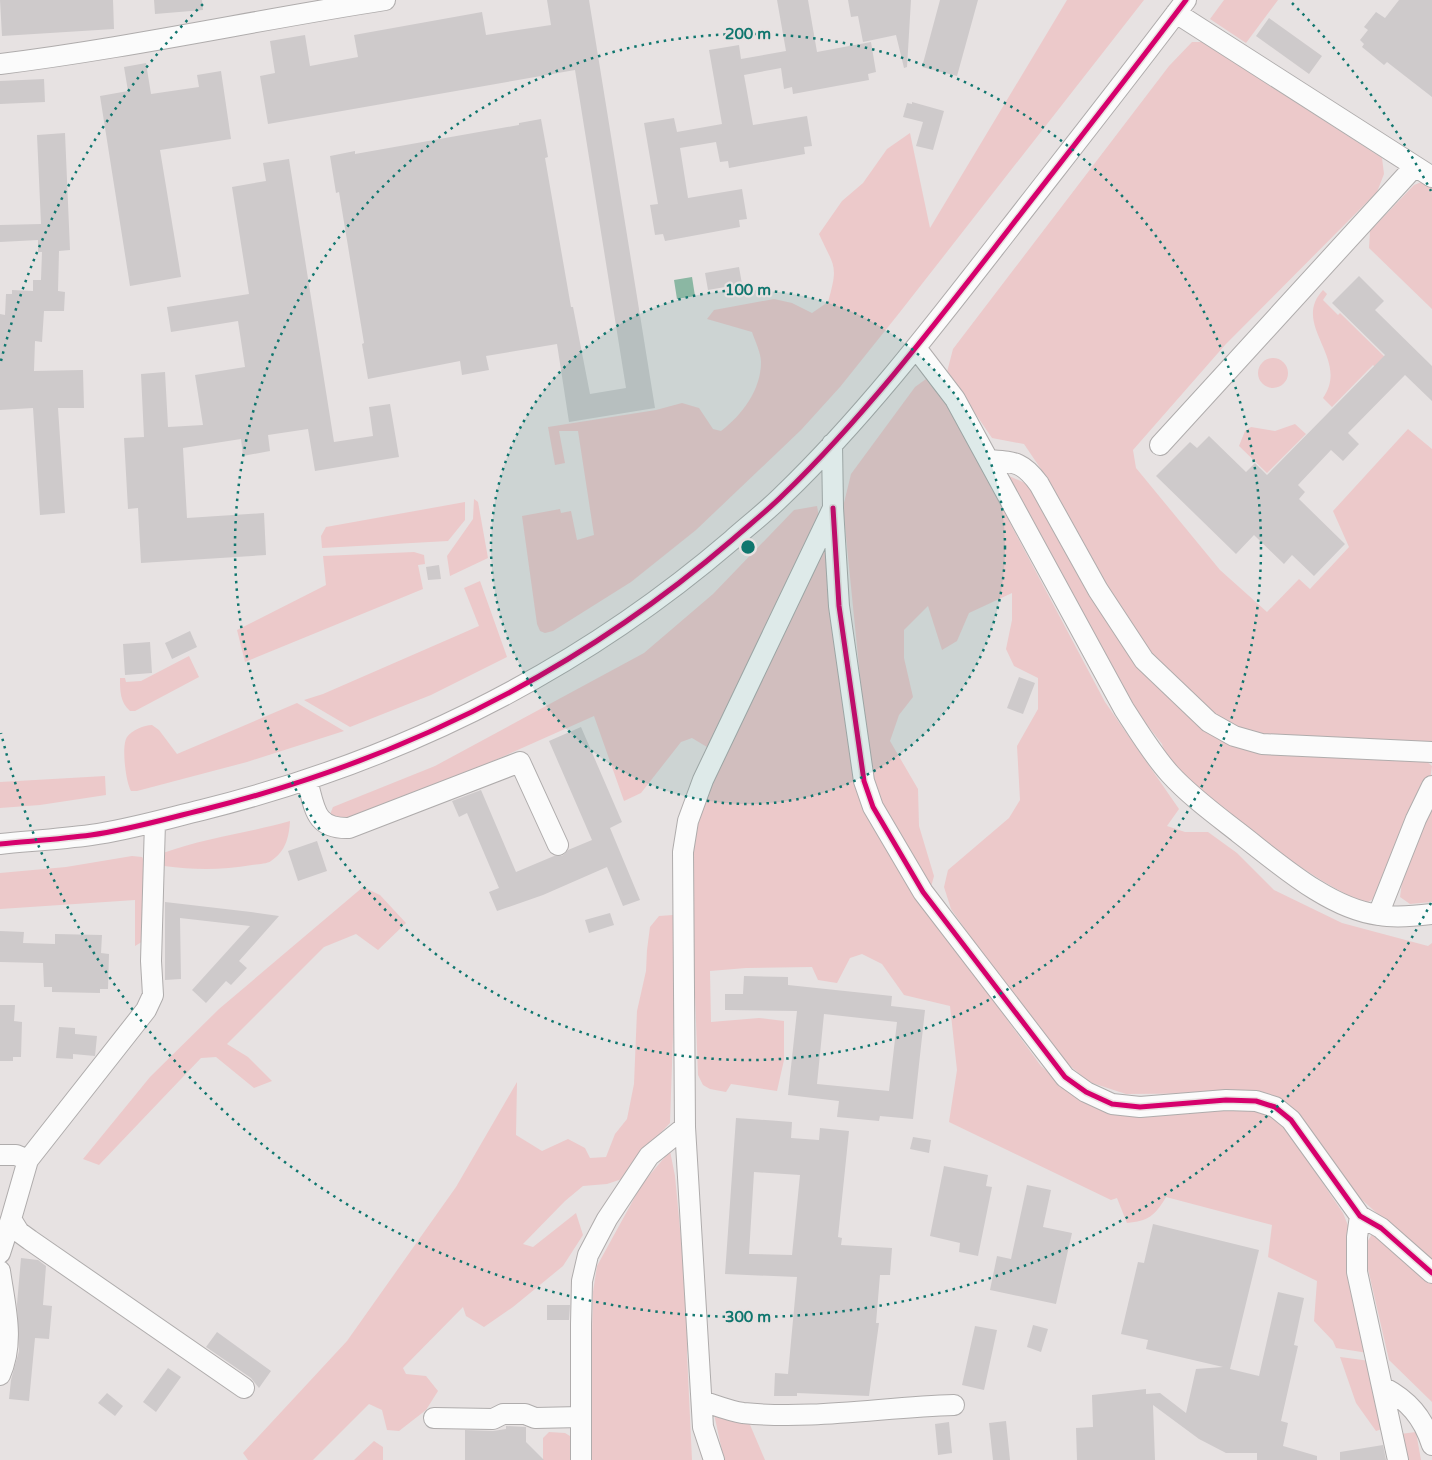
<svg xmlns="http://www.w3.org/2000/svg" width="1432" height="1460" font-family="'Varela Round',sans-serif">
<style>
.green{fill:#ecc9ca}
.water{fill:#8bb7a3}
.building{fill:#cecacb;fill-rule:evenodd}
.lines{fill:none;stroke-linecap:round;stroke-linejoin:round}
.minor-casing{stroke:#afacac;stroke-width:22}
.minor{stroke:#fbfbfb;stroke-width:20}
.cycleway-casing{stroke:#e8e1e1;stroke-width:8}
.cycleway{stroke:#d6006c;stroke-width:5}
.ring{fill:none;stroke:#0f766e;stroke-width:2.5;stroke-dasharray:2.5 5}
.centre{fill:#0f766e;stroke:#e8e1e1;stroke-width:2.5}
.ring-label{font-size:15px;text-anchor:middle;font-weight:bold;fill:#0f766e;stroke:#e8e1e1;stroke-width:4.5;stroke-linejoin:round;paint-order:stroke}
</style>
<rect width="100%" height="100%" fill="#e7e2e2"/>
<path class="green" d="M 1067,0 L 1144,0 L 900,312 L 840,387 L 801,430 L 696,530 L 631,582 L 553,631 L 545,633 L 540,631 L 537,624 L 522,516 L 560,509 L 561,513 L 571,511 L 577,540 L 594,535 L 578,431 L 559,431 L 565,463 L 555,465 L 548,427 L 656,410 L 682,403 L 699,408 L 713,429 L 721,431 C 742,415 761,390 761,362 C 761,353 755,341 752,332 L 707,319 L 714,310 L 774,299 L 792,303 L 812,313 L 828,302 C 839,264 834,267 819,234 L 842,201 L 863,183 L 887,149 L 910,133 L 930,228 Z
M 1224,0 L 1278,0 L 1246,43 L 1210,19 Z
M 1192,42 L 1202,42 L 1382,158 L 1384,174 L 1377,192 L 1225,345 L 1133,450 L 1136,468 L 1220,570 L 1267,612 L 1299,579 L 1310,589 L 1349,547 L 1333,511 L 1408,429 L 1432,449 L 1432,743 L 1262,737 L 1215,719 L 1151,657 L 1102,582 L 1049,481 L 1024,444 L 992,438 L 947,372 L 953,349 L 1169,66 Z
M 1424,181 L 1432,185 L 1432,309 L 1369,248 L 1370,231 L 1414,185 Z
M 1323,290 L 1327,294 L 1323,300 L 1338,315 L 1340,313 L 1394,366 L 1385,376 L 1373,365 L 1332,407 L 1323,398 C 1351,358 1290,325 1323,290 Z
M1258 373a15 15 0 1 1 30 0a15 15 0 1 1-30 0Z
M 926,379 L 949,408 L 1105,702 L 1179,809 L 1167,826 L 1185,832 L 1208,832 L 1237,853 L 1274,890 L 1342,923 L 1428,946 L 1432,943 L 1432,1263 L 1350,1189 L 1292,1108 L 1271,1095 L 1253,1093 L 1126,1094 L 1089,1082 L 1069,1065 L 1010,993 L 951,909 L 944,887 L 948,870 L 1009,818 L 1020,800 L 1017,746 L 1038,709 L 1038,678 L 1014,666 L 1006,649 L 1012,620 L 1012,593 L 969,613 L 957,641 L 942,650 L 928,606 L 904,630 L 904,658 L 913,697 L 899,715 L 890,741 L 918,789 L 919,826 L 934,876 L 931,887 L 875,795 L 869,766 L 843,507 L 851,474 L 915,387 Z
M 1295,424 L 1306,434 L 1267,473 L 1239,446 L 1245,431 L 1251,427 L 1275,431 Z
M 1009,476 L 1032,486 L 1091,593 L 1205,726 L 1423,758 L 1432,766 L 1430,780 L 1375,898 L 1368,902 C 1333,899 1169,776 1162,744 L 1131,704 L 1007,480 Z
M 474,499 L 478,502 L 488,558 L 450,576 L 447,556 L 473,519 Z
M 465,502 L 465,520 L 448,541 L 322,548 L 321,536 L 326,527 Z
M 817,506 L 820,522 L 707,747 L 692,738 L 681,742 L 641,793 L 624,801 L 594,716 L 475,769 L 360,815 L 338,820 L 329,817 L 333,807 L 435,766 L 644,653 L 713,594 L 794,510 Z
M 823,546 L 827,547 L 856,780 L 944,933 L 1041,1066 L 1080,1098 L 1247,1107 L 1278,1117 L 1343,1213 L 1349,1228 L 1368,1353 L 1336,1348 L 1333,1341 L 1314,1321 L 1317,1281 L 1268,1257 L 1272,1225 L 1166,1197 C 1155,1216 1148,1221 1127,1223 L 1117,1198 L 1111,1200 L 949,1122 L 957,1070 L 950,1006 L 904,995 L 882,964 L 862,954 L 850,958 L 837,983 L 818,980 L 812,967 L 746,968 L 710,971 L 711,1022 L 759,1018 L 784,1021 L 784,1060 L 777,1091 L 731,1084 L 726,1092 L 710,1089 L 703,1085 L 698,1075 L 691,889 L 691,857 L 695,835 L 707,795 Z
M 414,552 L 424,555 L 425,564 L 418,565 L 423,589 L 245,662 L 237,630 L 326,585 L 323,556 Z
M 480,581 L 507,657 L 431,695 L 350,727 L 304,700 L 323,694 L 479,626 L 464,588 Z
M 189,656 L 199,677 L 135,711 L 130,711 C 120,702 120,691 120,678 L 125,678 L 126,682 L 141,681 Z
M 297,703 L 344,731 L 247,762 L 137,791 L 131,791 C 126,783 121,746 127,737 C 132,730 144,725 152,725 L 159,730 L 177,754 Z
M 105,776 L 106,795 L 40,805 L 0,808 L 0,782 Z
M 1432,804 L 1432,902 L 1410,904 L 1400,897 L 1403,874 Z
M 290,821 C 289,837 286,851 271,861 C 267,864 258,864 252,865 C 222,870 195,870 164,866 L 163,853 C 204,838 248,833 290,821 Z
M 132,856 L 142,857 L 147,866 L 145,940 L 135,946 L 135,900 L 0,909 L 0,873 L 66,867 Z
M 363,887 L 380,895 L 406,923 L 378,950 L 356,934 L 324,947 L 227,1044 L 248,1057 L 272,1081 L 254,1088 L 216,1057 L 201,1058 L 99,1165 L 83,1159 L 150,1077 L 219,1009 Z
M 673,915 L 675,977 L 670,1123 L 648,1146 L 625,1178 L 607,1184 L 583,1186 L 565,1201 L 523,1244 L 533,1247 L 576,1213 L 583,1235 L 563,1266 L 513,1307 L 484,1327 L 466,1316 L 463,1307 L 403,1368 L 406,1374 L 426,1376 L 438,1391 L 426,1410 L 399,1431 L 387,1430 L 382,1410 L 369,1404 L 313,1460 L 248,1460 L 243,1453 L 347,1341 L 456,1187 L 517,1082 L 516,1135 L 542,1151 L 568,1139 L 585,1148 L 590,1158 L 606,1157 L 615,1134 L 627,1119 L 634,1084 L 637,1011 L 646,971 L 647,950 L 650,927 L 659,916 Z
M 670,1151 L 675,1176 L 689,1323 L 687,1354 L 692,1460 L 589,1460 L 593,1292 L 597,1266 L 642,1184 Z
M 1372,1234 L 1377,1234 L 1432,1281 L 1432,1402 L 1389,1360 L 1365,1256 L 1366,1244 Z
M 1340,1357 L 1370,1361 L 1385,1428 L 1376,1431 L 1356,1403 Z
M 714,1414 L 748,1420 L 765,1460 L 724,1460 Z
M 549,1432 L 565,1433 L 570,1436 L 572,1460 L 543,1460 L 543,1438 Z
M 1416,1432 L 1421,1460 L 1405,1460 L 1400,1434 Z
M 374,1441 L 383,1447 L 383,1460 L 354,1460 Z"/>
<path class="water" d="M 692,277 L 695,296 L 677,299 L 674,280 Z"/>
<path class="building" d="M 0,0 L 113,0 L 114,29 L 2,36 Z
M 154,0 L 202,0 L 203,10 L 155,14 Z
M 547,0 L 589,0 L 655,408 L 569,422 L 557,344 L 486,356 L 489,370 L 462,375 L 460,361 L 368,379 L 362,344 L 364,343 L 339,192 L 336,193 L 330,156 L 355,151 L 355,154 L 519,125 L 519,123 L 541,119 L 548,157 L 545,158 L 571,307 L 573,307 L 590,394 L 626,388 L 575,70 L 268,124 L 260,76 L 275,73 L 270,41 L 305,35 L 310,66 L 358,57 L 354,35 L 482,12 L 486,35 L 551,25 Z
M 777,0 L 808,0 L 817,52 L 871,42 L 876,72 L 868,74 L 869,80 L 793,94 L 792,87 L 784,89 L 781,68 L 744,75 L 753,125 L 807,116 L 812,146 L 804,147 L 805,154 L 729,168 L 728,161 L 720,162 L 716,142 L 680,148 L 688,198 L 742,189 L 747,219 L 739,220 L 740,227 L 665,241 L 663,234 L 655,235 L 650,205 L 658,204 L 644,123 L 674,118 L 677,132 L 722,124 L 709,50 L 739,45 L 741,59 L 786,51 Z
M 848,0 L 911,0 L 907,67 L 904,68 L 896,35 L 863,42 L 858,16 L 851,17 Z
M 940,0 L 978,0 L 957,76 L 922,67 Z
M 1399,0 L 1432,0 L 1432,97 L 1387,62 L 1384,65 L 1362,47 L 1364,44 L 1360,40 L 1368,30 L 1364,27 L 1376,12 L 1385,18 Z
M 1269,18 L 1322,56 L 1309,74 L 1256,36 Z
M 146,63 L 151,94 L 199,87 L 197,75 L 221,71 L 231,139 L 160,150 L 181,277 L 130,286 L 100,96 L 128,91 L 124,67 Z
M 44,79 L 45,102 L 0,104 L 0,81 Z
M 912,102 L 944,111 L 933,150 L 916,146 L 923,122 L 903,117 L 907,103 L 912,104 Z
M 65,133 L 70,250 L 59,251 L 58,291 L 65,292 L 64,311 L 44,311 L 42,342 L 35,341 L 34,371 L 83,370 L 84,408 L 58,408 L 65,513 L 40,515 L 33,408 L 0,410 L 0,314 L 5,315 L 6,294 L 12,294 L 12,290 L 33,291 L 33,280 L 41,280 L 42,252 L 38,252 L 38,240 L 0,242 L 0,225 L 41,224 L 37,135 Z
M 289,159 L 334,442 L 373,436 L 369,407 L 390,404 L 399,457 L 315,471 L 308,429 L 268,435 L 270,451 L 243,456 L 241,439 L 183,448 L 187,518 L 264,513 L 266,555 L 141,563 L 138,508 L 128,509 L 124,438 L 144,437 L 141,374 L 165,372 L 168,427 L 203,425 L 195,375 L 245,367 L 238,321 L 171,332 L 167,307 L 249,294 L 232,187 L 266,181 L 263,163 Z
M 739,267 L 742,284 L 708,290 L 705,273 Z
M 1359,276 L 1384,301 L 1375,310 L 1432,366 L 1432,401 L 1405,375 L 1348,433 L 1359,444 L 1343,461 L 1331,450 L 1298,485 L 1305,492 L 1299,499 L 1345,544 L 1314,576 L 1292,555 L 1284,564 L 1254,535 L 1236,554 L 1156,476 L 1190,442 L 1197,448 L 1209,436 L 1246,472 L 1255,463 L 1267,475 L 1385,355 L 1332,303 Z
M 439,565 L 441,579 L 428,580 L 426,567 Z
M 190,631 L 197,647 L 172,659 L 165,643 Z
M 150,642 L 152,673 L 125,675 L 123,644 Z
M 1019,677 L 1035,683 L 1023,714 L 1007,708 Z
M 581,727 L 622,822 L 610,828 L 640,900 L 623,906 L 607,867 L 543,895 L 497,911 L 489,892 L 499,888 L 467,813 L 459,817 L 452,801 L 481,790 L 516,872 L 554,856 L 562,856 L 568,850 L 592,840 L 549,741 Z
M 317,841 L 327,871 L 298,881 L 288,851 Z
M 165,902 L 251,912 L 279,916 L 239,961 L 247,968 L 231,985 L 226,981 L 206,1003 L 192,990 L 250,926 L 180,918 L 181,979 L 165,980 Z
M 610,913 L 614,925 L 589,933 L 585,920 Z
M 0,931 L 24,932 L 23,943 L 55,944 L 55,934 L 102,935 L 101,953 L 109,954 L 108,989 L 100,989 L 100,993 L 52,992 L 52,987 L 44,987 L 43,963 L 0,962 Z
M 744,976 L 788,977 L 788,985 L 892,996 L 891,1006 L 925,1010 L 913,1119 L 880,1116 L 879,1121 L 837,1117 L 839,1101 L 788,1095 L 797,1011 L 725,1010 L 725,994 L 743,994 ZM 824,1014 L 897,1022 L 889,1091 L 817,1084 Z
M 0,1005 L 15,1005 L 14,1021 L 22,1022 L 21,1057 L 13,1057 L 13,1061 L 0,1061 Z
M 59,1027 L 75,1028 L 75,1034 L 97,1036 L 95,1056 L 73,1054 L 73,1059 L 56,1058 Z
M 736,1118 L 792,1122 L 791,1138 L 819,1140 L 820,1128 L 849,1131 L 838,1237 L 842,1238 L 841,1245 L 892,1248 L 890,1275 L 880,1275 L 876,1323 L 879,1323 L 869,1396 L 797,1393 L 797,1396 L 774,1396 L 775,1373 L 788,1374 L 797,1277 L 725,1274 ZM 754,1172 L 800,1175 L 792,1255 L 749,1254 Z
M 913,1137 L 931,1140 L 929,1153 L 910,1149 Z
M 944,1166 L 988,1175 L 986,1186 L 992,1187 L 978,1256 L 959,1252 L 960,1243 L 930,1236 Z
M 1027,1185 L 1051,1190 L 1043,1227 L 1072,1233 L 1056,1304 L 990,1290 L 997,1256 L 1011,1259 Z
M 1153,1224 L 1259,1250 L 1230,1369 L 1259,1376 L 1278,1292 L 1304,1298 L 1294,1345 L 1298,1346 L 1281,1421 L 1288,1423 L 1283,1446 L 1317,1456 L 1317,1460 L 1257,1460 L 1257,1453 L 1226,1453 L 1199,1439 L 1153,1405 L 1155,1460 L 1077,1460 L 1076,1428 L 1093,1427 L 1092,1395 L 1146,1389 L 1146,1394 L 1160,1393 L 1186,1413 L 1196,1369 L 1223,1367 L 1146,1349 L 1148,1340 L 1121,1334 L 1138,1262 L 1144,1263 Z
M 21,1258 L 38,1260 L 46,1266 L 43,1305 L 52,1306 L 49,1339 L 35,1338 L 29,1401 L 9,1399 L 11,1380 L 19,1351 L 17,1304 Z
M 547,1305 L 570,1305 L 569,1320 L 547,1320 Z
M 1033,1325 L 1048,1329 L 1041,1352 L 1027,1347 Z
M 975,1326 L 997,1330 L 984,1390 L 962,1385 Z
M 217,1332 L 271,1371 L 259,1388 L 251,1378 L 206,1347 Z
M 168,1368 L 181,1377 L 156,1412 L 143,1402 Z
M 107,1393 L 123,1406 L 115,1416 L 98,1403 Z
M 1006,1421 L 1010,1460 L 993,1460 L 989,1423 Z
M 949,1422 L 952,1453 L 938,1455 L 935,1424 Z
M 506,1426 L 526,1427 L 526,1442 L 544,1460 L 465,1460 L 465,1430 L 493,1431 L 506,1429 Z
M 1383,1445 L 1386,1460 L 1340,1460 L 1340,1452 Z"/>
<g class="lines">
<defs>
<path id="minor" d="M 1176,13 L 1432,177
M 0,64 C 129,48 256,20 385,0
M 916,348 L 955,399 L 1124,709 C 1139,732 1152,754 1170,774 C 1190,796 1216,815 1239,833 C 1278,863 1329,909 1379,915 C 1395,918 1416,916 1432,914
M 1160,445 L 1415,166
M 990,460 C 1015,462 1023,462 1039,484 L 1098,590 L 1144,660 L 1209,722 L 1234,736 L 1262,744 L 1432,752
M 833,508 L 839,606 L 864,781 L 873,807 L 923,892 L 1065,1077 L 1086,1092 L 1112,1104 L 1140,1107 L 1226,1100 L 1256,1101 L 1275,1107 L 1291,1120 L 1360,1216 L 1381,1228 L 1432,1273
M 307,780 C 315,808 314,829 349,828 L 520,762 L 558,845
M 155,822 L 151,961 L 153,995 L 146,1010 L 28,1160 L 11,1219 L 19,1232 L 30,1240 L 244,1388
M 0,844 C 30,841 61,839 91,835 C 128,830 165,819 202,810 C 399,761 578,672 732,540 C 749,525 767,511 783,495 C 866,415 939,319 1009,229 C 1068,153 1128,77 1186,0
M 1378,915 L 1416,819 L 1432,786
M 0,1155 L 16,1155 L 28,1160
M 1360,1216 L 1357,1237 L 1357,1272 L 1398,1460
M 0,1253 L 11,1219
M 0,1271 C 5,1306 15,1342 0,1375
M 1383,1387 C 1408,1400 1423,1417 1432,1445
M 702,1401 C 715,1405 729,1411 743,1413 C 813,1420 884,1407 954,1405
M 434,1418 L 493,1419 L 503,1414 L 525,1414 L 535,1418 L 581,1417
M 581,1460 L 581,1324 L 582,1281 L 588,1255 L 607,1219 L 649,1156 L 685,1127
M 714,1460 L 703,1427 L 685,1127 L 683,852 L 688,821 L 703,780 L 833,508 L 832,444"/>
</defs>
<use href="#minor" class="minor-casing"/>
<use href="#minor" class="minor"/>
<defs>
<path id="cycleway" d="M 833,508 L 839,606 L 864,781 L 873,807 L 923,892 L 1065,1077 L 1086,1092 L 1112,1104 L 1140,1107 L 1226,1100 L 1256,1101 L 1275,1107 L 1291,1120 L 1360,1216 L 1381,1228 L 1432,1273
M 0,844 C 30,841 61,839 91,835 C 128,830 165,819 202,810 C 399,761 578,672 732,540 C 749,525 767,511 783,495 C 866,415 939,319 1009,229 C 1068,153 1128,77 1186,0"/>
</defs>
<use href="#cycleway" class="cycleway-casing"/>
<use href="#cycleway" class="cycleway"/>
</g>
<circle cx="748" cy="547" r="257" fill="#0f766e" fill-opacity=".12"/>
<g class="ring">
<circle cx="748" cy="547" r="257"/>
<circle cx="748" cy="547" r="513"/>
<path d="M1431 903A770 770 0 0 1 1 733M1 361A770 770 0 0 1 204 3M1292 3A770 770 0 0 1 1431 191"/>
</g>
<circle cx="748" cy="547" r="8" class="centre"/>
<g class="ring-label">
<text x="748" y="39">200 m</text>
<text x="748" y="295">100 m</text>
<text x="748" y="1322">300 m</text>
</g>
</svg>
